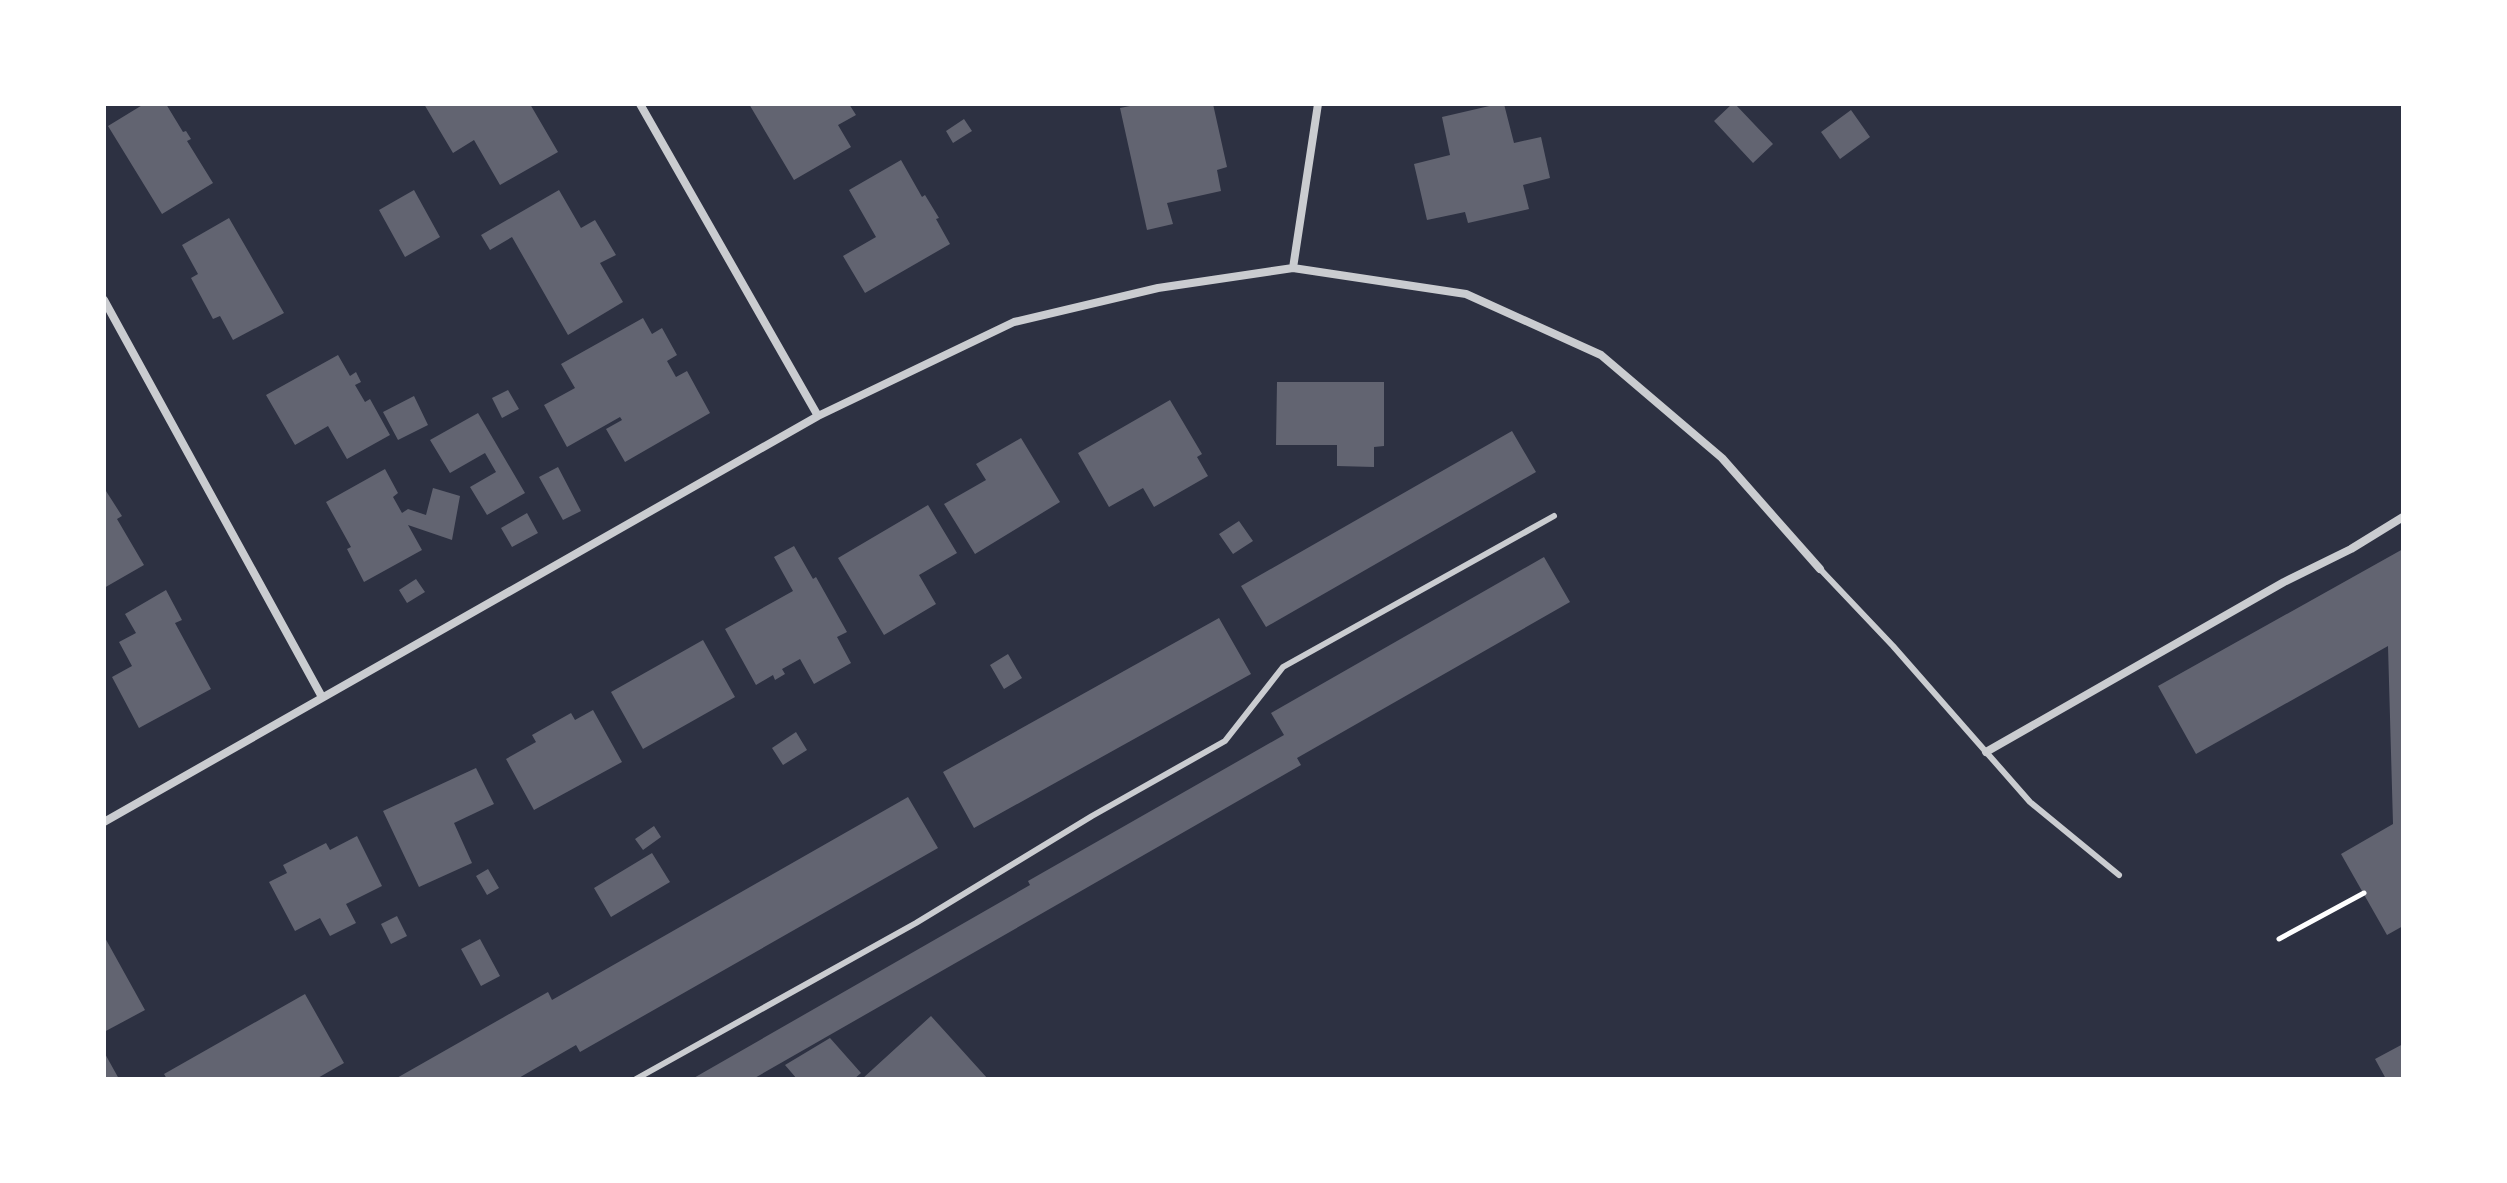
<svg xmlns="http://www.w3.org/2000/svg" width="2507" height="1183" font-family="Poppins,sans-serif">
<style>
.building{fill:#626471}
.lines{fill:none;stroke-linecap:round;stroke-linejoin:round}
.path{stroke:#fff;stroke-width:5}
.service{stroke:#caccd0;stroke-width:6}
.minor{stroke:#caccd0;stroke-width:8}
</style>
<rect width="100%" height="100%" fill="#2d3142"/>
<path class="building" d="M 144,104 L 166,104 L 183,132 L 186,131 L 191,139 L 187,141 L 213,183 L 162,214 L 108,126 Z
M 424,104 L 530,104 L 558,152 L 500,185 L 474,140 L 453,153 Z
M 749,104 L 849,104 L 856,115 L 838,125 L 851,147 L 794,180 Z
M 1140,104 L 1213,104 L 1227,167 L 1217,170 L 1221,191 L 1167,203 L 1173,224 L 1147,230 L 1120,108 Z
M 1498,104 L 1504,104 L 1514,143 L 1541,137 L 1550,178 L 1523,185 L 1529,209 L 1468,223 L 1465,212 L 1427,220 L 1414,164 L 1450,155 L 1442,117 Z
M 1732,104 L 1735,104 L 1773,144 L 1753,163 L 1714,121 Z
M 1851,110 L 1870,137 L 1840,159 L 1821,132 Z
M 964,119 L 972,131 L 953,143 L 946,131 Z
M 901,160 L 922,197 L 925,195 L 939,218 L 936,219 L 950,244 L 865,293 L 843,256 L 876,237 L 849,190 Z
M 414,190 L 440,237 L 405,257 L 379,210 Z
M 559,190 L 581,228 L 595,220 L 616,255 L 600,263 L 623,302 L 568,335 L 512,237 L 490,250 L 481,235 Z
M 229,218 L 284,313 L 233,340 L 220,316 L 213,319 L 191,278 L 198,274 L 182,245 Z
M 643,318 L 652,334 L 662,328 L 677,355 L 667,361 L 676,377 L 687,371 L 710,413 L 625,462 L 606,429 L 622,420 L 620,417 L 567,447 L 544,405 L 575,388 L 561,364 Z
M 338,355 L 350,376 L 356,372 L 361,382 L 355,385 L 365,402 L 370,399 L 390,435 L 347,459 L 328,426 L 295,445 L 266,395 Z
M 1277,382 L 1384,382 L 1384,446 L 1374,447 L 1374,467 L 1337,466 L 1337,445 L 1276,445 Z
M 508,390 L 519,409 L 502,418 L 492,398 Z
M 414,396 L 428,425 L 398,440 L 383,412 Z
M 1170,400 L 1202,454 L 1197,457 L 1208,476 L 1154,507 L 1143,488 L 1109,507 L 1078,453 Z
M 478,413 L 525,493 L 487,515 L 470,487 L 496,472 L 485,453 L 450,473 L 430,440 Z
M 1512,431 L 1536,472 L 1266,627 L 1241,586 Z
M 1021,438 L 1060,502 L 975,554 L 944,504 L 986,480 L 976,464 Z
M 558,467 L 581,511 L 563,520 L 539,477 Z
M 385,469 L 398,493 L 393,497 L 402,513 L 408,509 L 426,515 L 433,488 L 460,496 L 452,540 L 408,525 L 422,550 L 364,582 L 347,549 L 351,547 L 326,502 Z
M 106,491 L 122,516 L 117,519 L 144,565 L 104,588 L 104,492 Z
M 928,505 L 957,553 L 919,575 L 936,604 L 884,635 L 838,558 Z
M 527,513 L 538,533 L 512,547 L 501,528 Z
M 1239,521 L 1253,541 L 1233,554 L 1219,534 Z
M 794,546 L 813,579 L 816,577 L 847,632 L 837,637 L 851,663 L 814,684 L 800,659 L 782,669 L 785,674 L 775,680 L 773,675 L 756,685 L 725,629 L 793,591 L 774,557 Z
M 2403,549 L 2403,926 L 2387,935 L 2341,854 L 2393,824 L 2388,646 L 2196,754 L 2158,686 Z
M 1544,557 L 1570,602 L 1297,758 L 1301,765 L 753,1079 L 692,1079 L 1030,885 L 1028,881 L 1284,735 L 1271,713 Z
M 416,579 L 425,592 L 407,603 L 399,590 Z
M 166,590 L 182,620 L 175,623 L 211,689 L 139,728 L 112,677 L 132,666 L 119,642 L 136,633 L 125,614 Z
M 1219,618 L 1251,674 L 974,828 L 943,772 Z
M 703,640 L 735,697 L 643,749 L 611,692 Z
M 1008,654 L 1022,678 L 1004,689 L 990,665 Z
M 593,710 L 622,762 L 534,810 L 506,759 L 536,742 L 532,735 L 571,713 L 575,720 Z
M 796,732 L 807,750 L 783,765 L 772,748 Z
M 476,768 L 494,804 L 454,823 L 472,863 L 419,887 L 383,811 Z
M 908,797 L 938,848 L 580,1052 L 576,1045 L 517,1079 L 395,1079 L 548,992 L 552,1000 Z
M 654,826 L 661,837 L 643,850 L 635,839 Z
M 357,836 L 382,886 L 346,904 L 356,923 L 330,936 L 320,918 L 295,931 L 269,882 L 287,873 L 283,865 L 326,843 L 330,850 Z
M 652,853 L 670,882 L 611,917 L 594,888 Z
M 488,869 L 499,888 L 487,895 L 476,876 Z
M 397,916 L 407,936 L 391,944 L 381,924 Z
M 104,936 L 145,1010 L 104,1032 Z
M 480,939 L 500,976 L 481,986 L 461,949 Z
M 305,994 L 344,1063 L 316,1079 L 167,1079 L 164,1074 Z
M 931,1016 L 988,1079 L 862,1079 Z
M 830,1038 L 861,1073 L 854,1079 L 797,1079 L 785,1065 Z
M 2403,1044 L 2403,1079 L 2386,1079 L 2375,1059 Z
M 104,1052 L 119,1079 L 104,1079 Z"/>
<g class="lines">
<path class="path" d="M 2279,939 L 2364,893"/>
<path class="service" d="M 1820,569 L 1893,646 L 2030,802 L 2119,875
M 636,1079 L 916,923 L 1092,816 L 1225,741 L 1283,667 L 1554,516"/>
<path class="minor" d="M 640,104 L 818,416
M 1293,268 L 1318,104
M 104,300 L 322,697
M 1986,752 L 2284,582 L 2351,549 L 2403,517
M 104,822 L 818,416 L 1014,322 L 1158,288 L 1293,268 L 1466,294 L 1601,355 L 1722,458 L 1820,569"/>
</g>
<rect width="2507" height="1183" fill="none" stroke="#ffffff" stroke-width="212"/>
</svg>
